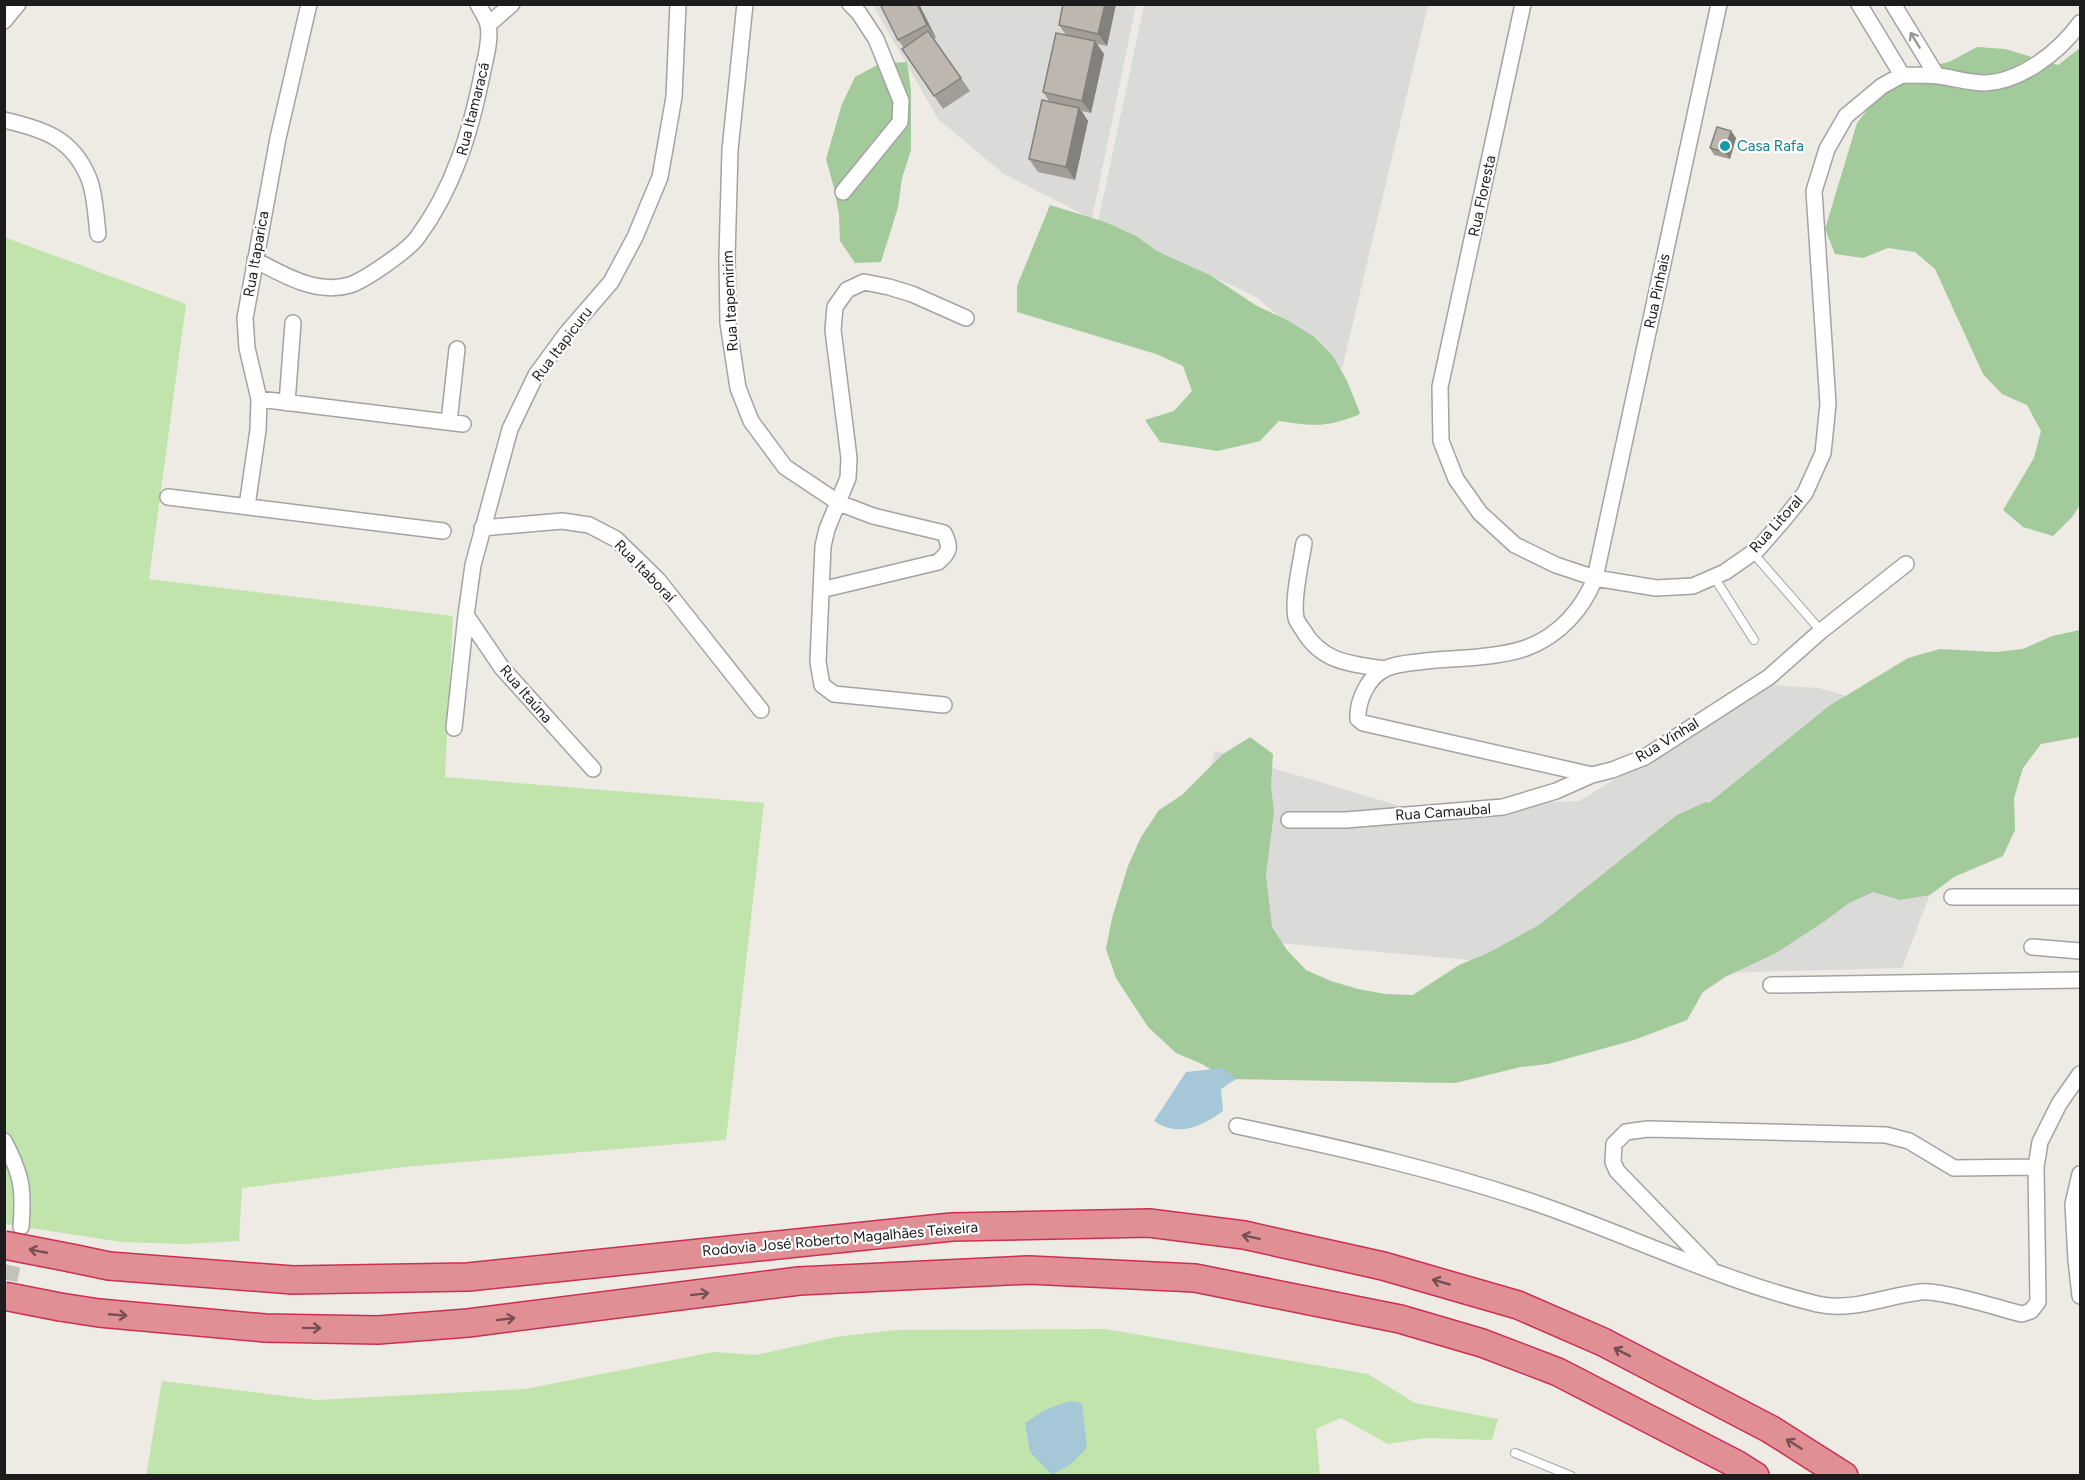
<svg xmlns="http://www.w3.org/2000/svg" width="2085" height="1480" font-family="Figtree,sans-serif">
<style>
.residential{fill:#dadad9}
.grass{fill:#c1e4ac}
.forest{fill:#a2ca9a}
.water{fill:#a6c7d8}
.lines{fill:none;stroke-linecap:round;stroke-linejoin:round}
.minor-tunnel{stroke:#c3c2bb;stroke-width:15;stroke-dasharray:15 8;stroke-linecap:butt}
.service-casing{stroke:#a3a3a3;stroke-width:10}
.minor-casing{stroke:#a3a3a3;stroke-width:18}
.motorway-casing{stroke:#cc2f52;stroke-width:30}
.service{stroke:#fff;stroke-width:8}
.minor{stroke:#fff;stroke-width:15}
.motorway{stroke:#e08f94;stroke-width:27}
.motorway-bridge-casing{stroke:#cc2f52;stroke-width:30;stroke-linecap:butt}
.motorway-bridge{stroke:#e08f94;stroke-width:27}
.wall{fill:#a39d97}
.shaded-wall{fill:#84807b}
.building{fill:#bdb7b0;stroke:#84807b;stroke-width:1.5}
.oneway{stroke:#999}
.oneway2{stroke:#745052}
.culture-dot{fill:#0f9aa8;stroke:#fff;stroke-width:2}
.labels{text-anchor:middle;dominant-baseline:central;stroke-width:4.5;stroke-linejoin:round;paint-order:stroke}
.street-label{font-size:15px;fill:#1c1c1c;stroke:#fff}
.culture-label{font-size:15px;fill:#0d838f;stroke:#fff;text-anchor:start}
</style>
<rect width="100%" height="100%" fill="#edebe3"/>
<path class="residential" d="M 873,5 L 1136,5 L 1092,219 L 1004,174 L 938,119 Z
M 1144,5 L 1428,5 L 1342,369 L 1256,297 L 1176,259 L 1097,227 Z
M 1770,685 L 1819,688 L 1883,707 L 1955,828 L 1902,968 L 1640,975 L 1166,933 L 1215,751 L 1400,806 L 1579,801 Z"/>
<path class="grass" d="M 4,237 L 186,304 L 149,579 L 453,616 L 445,777 L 764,803 L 726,1140 L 404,1167 L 242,1188 L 239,1241 L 184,1244 L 121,1242 L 5,1224 Z
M 1105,1329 L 1368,1374 L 1415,1403 L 1498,1419 L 1492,1440 L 1426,1438 L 1388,1444 L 1341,1418 L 1316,1429 L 1320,1476 L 146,1476 L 162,1381 L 317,1400 L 525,1389 L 714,1352 L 756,1355 L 836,1337 L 896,1330 Z"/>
<path class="forest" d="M 1977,47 L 2005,49 L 2058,65 L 2080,48 L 2080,505 L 2073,516 L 2053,536 L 2023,527 L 2003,510 L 2034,458 L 2041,431 L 2027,405 L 2002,394 L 1983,374 L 1935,269 L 1915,252 L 1888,248 L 1863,258 L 1835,254 L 1825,229 L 1857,123 L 1875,100 L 1920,70 L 1951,61 Z
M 907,62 L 911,90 L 911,150 L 902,178 L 898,207 L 881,262 L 855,263 L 840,241 L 839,215 L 834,188 L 826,159 L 842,104 L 855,77 L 881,63 Z
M 1050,205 L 1105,222 L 1136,236 L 1157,251 L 1210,275 L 1257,306 L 1287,320 L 1313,336 L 1333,356 L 1347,381 L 1360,413 L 1358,415 C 1325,428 1313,426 1279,421 L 1260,441 L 1218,451 L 1160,442 L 1145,420 L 1174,411 L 1192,391 L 1183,366 L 1156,354 L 1017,312 L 1017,286 Z
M 2080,630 L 2080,737 L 2041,744 L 2023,768 L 2014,798 L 2015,830 L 2003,856 L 1954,877 L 1930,895 L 1900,900 L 1873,892 L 1849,903 L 1825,921 L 1776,953 L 1725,977 L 1703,992 L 1687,1020 L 1634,1040 L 1548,1064 L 1521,1067 L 1455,1083 L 1226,1079 L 1202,1064 L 1176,1053 L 1148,1027 L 1116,978 L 1106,949 L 1112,918 L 1128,866 L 1141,837 L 1159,810 L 1182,795 L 1223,754 L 1250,737 L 1273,754 L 1271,786 L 1274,812 L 1266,875 L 1272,927 L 1287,950 L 1306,970 L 1331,981 L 1358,989 L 1385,994 L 1413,995 L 1459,965 L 1488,953 L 1539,925 L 1677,815 L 1706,802 L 1709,803 L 1829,706 L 1908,658 L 1940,649 L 1996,652 L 2023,649 L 2052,636 Z"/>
<path class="water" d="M 1223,1068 L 1236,1079 L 1221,1089 L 1223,1111 C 1203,1126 1178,1138 1154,1121 L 1186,1072 Z
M 1070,1401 L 1082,1403 L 1087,1448 L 1071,1464 L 1052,1475 L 1030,1452 L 1025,1423 L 1045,1410 Z"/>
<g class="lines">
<path class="minor-tunnel" d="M 5,1303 L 18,1242"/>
<defs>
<path id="service" d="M 1753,553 L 1821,631
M 1714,577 L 1754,640
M 1515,1453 L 1571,1476"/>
<path id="minor" d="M 745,4 L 730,150 L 727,258 L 728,323 L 738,388 L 751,421 L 785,467 L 839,503 L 873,516 L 944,533 C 951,547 950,552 938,562 L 821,590
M 1523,4 L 1440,387 L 1441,441 L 1456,479 L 1480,513 L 1515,545 L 1556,565 L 1595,578 L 1656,588 L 1693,586 L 1725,572 L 1758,549 L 1785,518 L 1805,493 L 1823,453 L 1828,404 L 1814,191 L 1827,149 L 1846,116 L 1882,86 L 1902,75
M 1719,4 L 1595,578 C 1583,609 1559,636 1526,648 C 1497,658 1457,658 1426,661 C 1413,663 1397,663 1385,669 C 1368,677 1357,701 1358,719 L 1363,723 L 1592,775 L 1612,770 L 1645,757 L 1769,677 L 1821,631 L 1906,564
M 1859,4 L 1902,75
M 1893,4 L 1937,76
M 4,21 L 18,4
M 488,25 L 512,4
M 1902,75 C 1914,75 1927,75 1939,76 C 1954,78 1970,83 1985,83 C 2021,82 2060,51 2080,23
M 4,120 C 43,129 73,138 89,179 C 95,193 96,218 98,234
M 843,192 L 900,122 L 901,101 L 876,39 L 859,13 L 850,4
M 255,260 C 284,275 316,295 350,285 C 365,280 407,251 417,238 C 454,188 471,131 483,70 C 486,57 491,38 488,25 C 487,18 481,11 478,4
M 259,399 L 463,424
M 287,403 L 293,323
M 449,422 L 457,349
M 168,497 L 443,531
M 247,506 L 258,430 L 259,399 L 247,348 L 245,318 L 278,138 L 309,4
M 482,528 L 562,521 L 589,525 L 616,539 L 658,580 L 761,710
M 1304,543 C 1301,562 1292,600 1296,618 C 1297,622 1301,627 1303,630 C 1322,663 1352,664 1385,669
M 466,615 L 502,668 L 593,769
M 944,705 L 834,694 L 822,685 L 818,662 L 823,546 L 827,529 L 848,478 L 849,458 L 833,330 L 835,307 L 847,290 L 864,282 L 889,287 L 912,294 L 966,318
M 454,728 L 466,615 L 473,565 L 510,429 L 536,375 L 566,334 L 611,282 L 635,237 L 660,177 L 674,97 L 678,4
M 1289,820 L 1346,820 L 1503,807 L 1556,791 L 1592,775
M 1952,897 L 2080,897
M 2032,947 L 2080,951
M 1771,985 L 2080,980
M 1237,1126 C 1341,1148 1444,1171 1544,1206 C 1635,1238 1723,1281 1817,1304 C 1852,1312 1886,1296 1920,1292 C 1942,1290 1998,1308 2022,1314 L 2031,1311 L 2038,1302 L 2036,1167 L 2040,1142 L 2059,1104 L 2080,1074
M 4,1141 C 22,1175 24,1189 21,1227
M 2080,1174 L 2073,1204 L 2076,1260 L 2080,1296
M 1710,1267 L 1617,1171 L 1613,1162 L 1614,1144 L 1626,1132 L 1648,1129 L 1886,1135 L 1909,1141 L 1954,1168 L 2036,1167"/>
<path id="motorway" d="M 71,1258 L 109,1266 L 293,1280 L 468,1277 L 952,1227 L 1149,1223 L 1244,1235 L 1383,1266 L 1518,1305 L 1603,1342 L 1770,1429 L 1844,1476
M 60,1307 L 99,1313 L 265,1328 L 378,1330 L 468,1323 L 799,1281 L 1029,1270 L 1195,1278 L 1400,1319 L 1482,1343 L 1558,1372 L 1736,1464 L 1755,1476"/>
</defs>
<use href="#service" class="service-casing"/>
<use href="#minor" class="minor-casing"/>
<use href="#motorway" class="motorway-casing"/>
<use href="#service" class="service"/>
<use href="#minor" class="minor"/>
<use href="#motorway" class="motorway"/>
<defs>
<path id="motorway-bridge" d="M 4,1245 L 71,1258
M 4,1296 L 60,1307"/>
</defs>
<use href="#motorway-bridge" class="motorway-bridge-casing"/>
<use href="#motorway-bridge" class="motorway-bridge"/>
</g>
<path class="wall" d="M 919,4 L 936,38 L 934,39 L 970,91 L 943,109 L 902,49 L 904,48 L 898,40 Z
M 1116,4 L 1107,46 L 1097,44 L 1104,54 L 1091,113 L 1082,111 L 1088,121 L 1075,180 L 1038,172 L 1029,159 L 1049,101 L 1043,92 L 1066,35 L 1059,25 Z
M 1731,131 L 1736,138 L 1730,159 L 1714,155 L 1710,148 Z"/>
<path class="shaded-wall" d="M 917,4 L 919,4 L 936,38 L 927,25 Z
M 1105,4 L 1116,4 L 1107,46 L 1098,34 Z
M 1095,41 L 1104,54 L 1091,113 L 1082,101 Z
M 1079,108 L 1088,121 L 1075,180 L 1066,167 Z
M 1731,131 L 1736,138 L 1730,159 L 1725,152 Z"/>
<path class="building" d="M 880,4 L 917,4 L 927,25 L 898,40 Z
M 1063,4 L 1105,4 L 1098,34 L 1059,25 Z
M 928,31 L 961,78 L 934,96 L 902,49 Z
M 1056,33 L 1095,41 L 1082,101 L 1043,92 Z
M 1042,100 L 1079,108 L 1066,167 L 1029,159 Z
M 1717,127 L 1731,131 L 1725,152 L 1710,148 Z"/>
<defs><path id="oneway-shaft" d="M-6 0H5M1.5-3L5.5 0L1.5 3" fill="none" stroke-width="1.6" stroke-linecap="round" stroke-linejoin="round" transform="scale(1.5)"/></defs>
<use class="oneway" href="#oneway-shaft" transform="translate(1915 40) rotate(-121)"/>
<g class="oneway2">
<use href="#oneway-shaft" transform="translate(1251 1237) rotate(-168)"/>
<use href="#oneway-shaft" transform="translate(38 1251) rotate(-169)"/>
<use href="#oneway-shaft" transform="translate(1441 1282) rotate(-164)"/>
<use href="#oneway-shaft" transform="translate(700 1294) rotate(-7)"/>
<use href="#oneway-shaft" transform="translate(118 1315) rotate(5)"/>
<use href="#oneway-shaft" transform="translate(506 1319) rotate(-7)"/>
<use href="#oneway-shaft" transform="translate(312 1328) rotate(1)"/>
<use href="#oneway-shaft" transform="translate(1622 1352) rotate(-153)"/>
<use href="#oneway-shaft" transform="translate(1794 1444) rotate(-148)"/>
</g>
<circle class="culture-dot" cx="1725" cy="146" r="6"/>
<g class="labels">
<g class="street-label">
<text transform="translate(473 109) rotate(-76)">Rua Itamaracá</text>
<text transform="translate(1482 196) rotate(-78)">Rua Floresta</text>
<text transform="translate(256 254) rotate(-80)">Rua Itaparica</text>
<text transform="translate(1657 291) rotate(-78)">Rua Pinhais</text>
<text transform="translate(730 301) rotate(-93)">Rua Itapemirim</text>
<text transform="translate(562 344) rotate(-53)">Rua Itapicuru</text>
<text transform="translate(1776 524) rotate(-48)">Rua Litoral</text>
<text transform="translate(645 571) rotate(46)">Rua Itaboraí</text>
<text transform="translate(526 694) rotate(49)">Rua Itaúna</text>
<text transform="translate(1667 740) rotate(-31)">Rua Vinhal</text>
<text transform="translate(1443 812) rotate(-4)">Rua Camaubal</text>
<text transform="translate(840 1239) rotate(-5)">Rodovia José Roberto Magalhães Teixeira</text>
</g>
<g class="culture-label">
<text x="1737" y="146">Casa Rafa</text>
</g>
</g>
<rect width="2085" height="1480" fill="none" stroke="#1c1c1c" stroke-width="12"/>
</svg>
